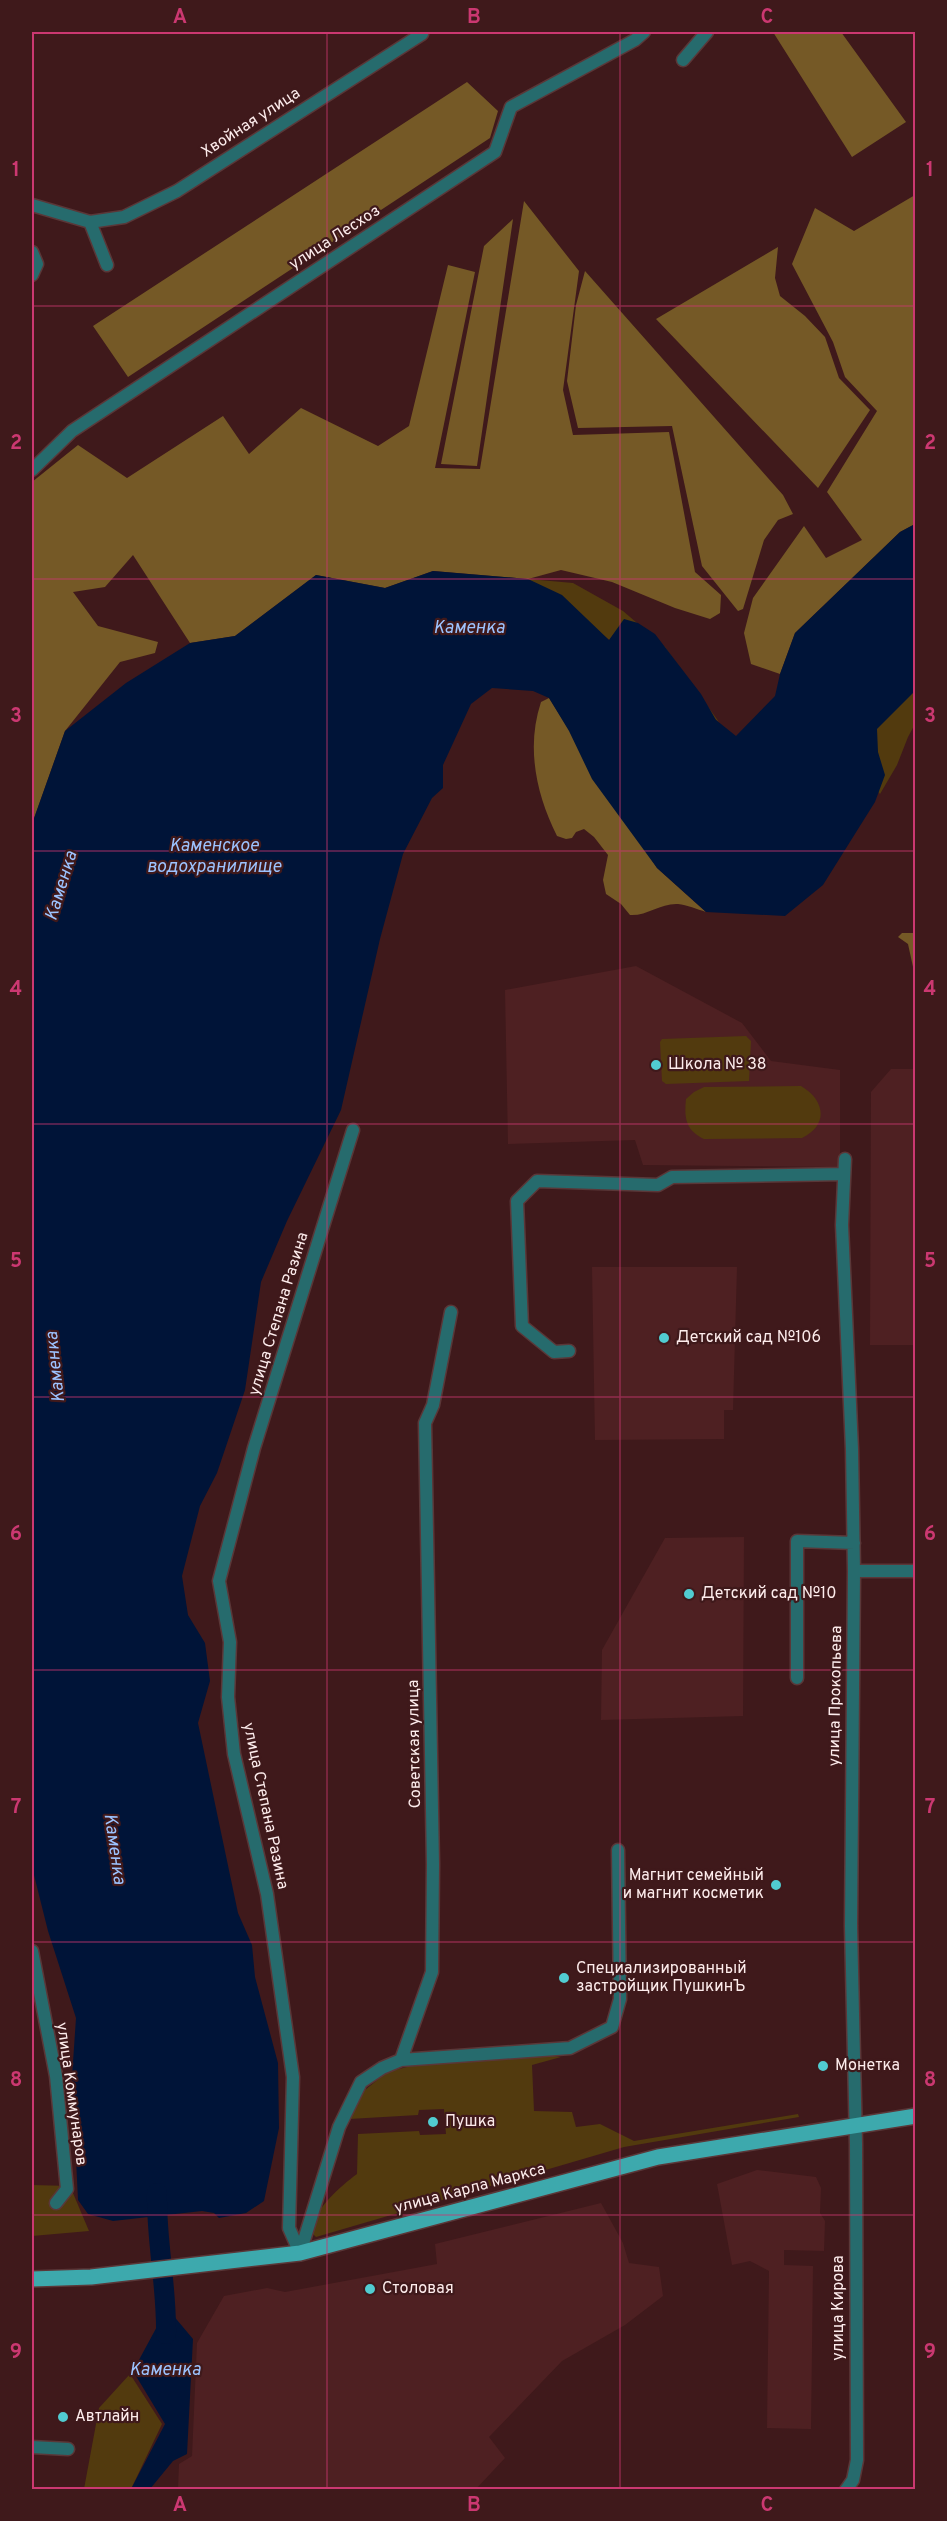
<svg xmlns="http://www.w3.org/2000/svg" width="947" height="2521" font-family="Overpass,sans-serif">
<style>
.built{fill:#4e2022}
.green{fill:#523a0e}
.forest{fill:#755926}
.water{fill:#001438}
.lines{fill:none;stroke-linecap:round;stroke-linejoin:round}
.river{stroke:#001438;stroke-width:20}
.minor-casing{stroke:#5a3738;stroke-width:15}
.major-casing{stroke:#5a3738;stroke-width:18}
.minor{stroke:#266b6d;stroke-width:12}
.major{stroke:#3da9ad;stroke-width:15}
.grid{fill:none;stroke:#cb3871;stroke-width:1.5;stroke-opacity:0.55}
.poi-dot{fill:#51ccd1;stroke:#3f191b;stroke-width:2}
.labels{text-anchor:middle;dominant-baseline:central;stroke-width:4.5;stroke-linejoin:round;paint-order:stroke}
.street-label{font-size:16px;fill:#fdecec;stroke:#3f191b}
.poi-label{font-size:16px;fill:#fdecec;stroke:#3f191b;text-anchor:start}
.water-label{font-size:18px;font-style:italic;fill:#9cc3ff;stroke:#3f191b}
.neatline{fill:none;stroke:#cb3871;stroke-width:2}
.grid-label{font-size:20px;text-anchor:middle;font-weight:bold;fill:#cb3871}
</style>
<rect width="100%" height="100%" fill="#3f191b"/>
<path class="built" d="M 636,966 L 742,1023 L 771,1061 L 840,1070 L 840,1167 L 643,1165 L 635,1140 L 508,1144 L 505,990 Z
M 891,1069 L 915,1069 L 915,1345 L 870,1345 L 871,1092 Z
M 592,1267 L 737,1267 L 733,1410 L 724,1410 L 724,1439 L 595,1440 Z
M 744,1537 L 743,1716 L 601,1720 L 602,1650 L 665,1538 Z
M 757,2170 L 816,2177 L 821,2188 L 820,2213 L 825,2221 L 824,2251 L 784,2250 L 784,2265 L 813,2266 L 811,2429 L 767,2428 L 769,2271 L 750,2261 L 732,2265 L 717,2184 Z
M 601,2203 L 623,2243 L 629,2263 L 659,2267 L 663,2296 L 625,2325 L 562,2361 L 489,2437 L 505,2458 L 476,2489 L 178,2489 L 179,2464 L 192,2456 L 197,2343 L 224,2296 L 267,2288 L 285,2292 L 437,2264 L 435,2244 Z"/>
<path class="green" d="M 528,579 L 573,583 L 623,611 L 665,647 L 719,722 Z
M 915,683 L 915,724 L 908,737 L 897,765 L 880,794 L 875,788 L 875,722 Z
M 746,1036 L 751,1041 L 749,1081 L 666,1084 L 662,1081 L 660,1042 L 662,1039 Z
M 801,1086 C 825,1100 829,1125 802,1138 L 704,1139 C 686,1130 684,1119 686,1099 L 694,1092 L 704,1087 Z
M 547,2055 L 561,2057 L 532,2065 L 534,2111 L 572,2112 L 576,2127 L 600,2124 L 634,2141 L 798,2114 L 799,2117 L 624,2147 L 316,2237 L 312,2233 C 311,2211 341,2186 357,2174 L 358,2134 L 419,2131 L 420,2135 L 446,2134 L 444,2109 L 419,2110 L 418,2115 L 349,2119 L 365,2090 L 387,2072 L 415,2065 Z
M 32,2185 L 70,2186 L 89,2231 L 32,2236 Z
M 130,2374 L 162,2424 L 131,2489 L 84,2489 L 99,2408 Z"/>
<path class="forest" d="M 773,32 L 841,32 L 906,122 L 852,157 Z
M 467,82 L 498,111 L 490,138 L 128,377 L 93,326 Z
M 915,195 L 915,524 L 900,532 L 795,633 L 780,674 L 751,664 L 744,633 L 753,598 L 804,526 L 826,558 L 862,540 L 827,492 L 877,411 L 845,377 L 833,342 L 792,264 L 815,208 L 854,231 Z
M 524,201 L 579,271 L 563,390 L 573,435 L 669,432 L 695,572 L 721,595 L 720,613 L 710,619 L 675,608 L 612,582 L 561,570 L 528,579 L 433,571 L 385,588 L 316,575 L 235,636 L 190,643 L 133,555 L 105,587 L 73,592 L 98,626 L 158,642 L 155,653 L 120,662 L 65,731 L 32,824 L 32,482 L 78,445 L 127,478 L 223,416 L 249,454 L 301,408 L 378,446 L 409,426 L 448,265 L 475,272 L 435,468 L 480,469 Z
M 513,219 L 477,466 L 441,464 L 484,246 Z
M 778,247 L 775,278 L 780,296 L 805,316 L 825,337 L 839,378 L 870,410 L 818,488 L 656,319 Z
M 585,271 L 783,495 L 793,514 L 778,520 L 764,540 L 743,609 L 738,611 L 702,566 L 672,426 L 578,428 L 567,381 L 576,305 Z
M 549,698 L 657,868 L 706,912 C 697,909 687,905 678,904 C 661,903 647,916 630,915 L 621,904 L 606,894 L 603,880 L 608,855 L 594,837 L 584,829 L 576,832 L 572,838 L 566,839 L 557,836 C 536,794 526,747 541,702 Z
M 902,933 L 915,933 L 915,976 L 908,944 L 898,937 Z"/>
<path class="water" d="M 915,524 L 915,691 L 877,729 L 878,752 L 885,775 L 875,802 L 823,885 L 785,916 L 706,912 L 657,868 L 592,779 L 569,731 L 549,698 L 533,691 L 492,688 L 471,704 L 443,765 L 443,788 L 432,798 L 403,854 L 380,939 L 341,1110 L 287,1221 L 261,1282 L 245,1390 L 217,1473 L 200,1506 L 182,1576 L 188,1615 L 205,1643 L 210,1681 L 198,1723 L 238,1913 L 252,1945 L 255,1977 L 278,2063 L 279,2128 L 264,2201 L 246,2213 L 219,2218 L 214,2213 L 202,2211 L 113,2221 L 88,2214 L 78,2200 L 72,2077 L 76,2018 L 48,1931 L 32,1867 L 32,824 L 65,731 L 126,683 L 190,643 L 235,636 L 316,575 L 385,588 L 433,571 L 528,579 L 562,595 L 609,640 L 624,619 L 638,623 L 655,634 L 701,694 L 716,720 L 736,736 L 775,696 L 780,674 L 795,633 L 900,532 Z
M 167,2308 L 193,2339 L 187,2454 L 173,2461 L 150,2489 L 131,2489 L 165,2424 L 133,2371 Z"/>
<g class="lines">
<path class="river" d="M 157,2193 C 156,2240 167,2287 166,2334"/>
<defs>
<path id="minor" d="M 683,60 L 707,32
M 32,205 L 90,222 L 107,265
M 90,222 L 124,217 L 177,191 L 422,34
M 32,252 L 37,264 L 32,275
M 32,470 L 72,431 L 495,152 L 511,107 L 635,40 L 644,32
M 845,1159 L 842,1225 L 852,1449 L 854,1571 L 851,1926 L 856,2144 L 857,2460 L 853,2480 L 846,2490
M 569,1351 L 554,1352 L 522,1326 L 517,1201 L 537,1181 L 658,1185 L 672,1177 L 844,1174
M 854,1571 L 916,1571
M 797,1678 L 797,1541 L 854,1543
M 32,1951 L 56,2076 L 67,2189 L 56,2203
M 401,2060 L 432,1972 L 433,1864 L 425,1423 L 433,1405 L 451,1312
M 300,2253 L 289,2228 L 293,2077 L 267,1894 L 234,1754 L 228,1697 L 230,1642 L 219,1581 L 254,1448 L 353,1130
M 300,2253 L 339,2127 L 361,2082 L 382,2068 L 401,2060 L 570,2048 L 612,2027 L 620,1999 L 618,1850
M 32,2447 L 68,2449"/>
<path id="major" d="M 32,2279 L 91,2277 L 300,2253 L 658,2157 L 916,2116"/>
</defs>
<use href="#minor" class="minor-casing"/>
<use href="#major" class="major-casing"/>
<use href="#minor" class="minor"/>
<use href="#major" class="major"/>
</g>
<path class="grid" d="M 327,32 L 327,2490M 620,32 L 620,2490M 32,306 L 916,306M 32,579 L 916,579M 32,851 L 916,851M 32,1124 L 916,1124M 32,1397 L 916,1397M 32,1670 L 916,1670M 32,1942 L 916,1942M 32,2215 L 916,2215"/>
<g class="poi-dot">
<circle cx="656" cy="1065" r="6"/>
<circle cx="664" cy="1338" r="6"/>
<circle cx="689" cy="1594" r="6"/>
<circle cx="776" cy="1885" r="6"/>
<circle cx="564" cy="1978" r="6"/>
<circle cx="823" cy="2066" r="6"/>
<circle cx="433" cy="2122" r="6"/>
<circle cx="370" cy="2289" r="6"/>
<circle cx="63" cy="2417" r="6"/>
</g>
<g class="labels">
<g class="street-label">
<text transform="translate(251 123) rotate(-33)">Хвойная улица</text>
<text transform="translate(335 238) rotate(-33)">улица Лесхоз</text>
<text transform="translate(279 1314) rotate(-73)">улица Степана Разина</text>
<text transform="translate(836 1696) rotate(-89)">улица Прокопьева</text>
<text transform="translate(415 1744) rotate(-91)">Советская улица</text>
<text transform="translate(265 1806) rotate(78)">улица Степана Разина</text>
<text transform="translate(71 2094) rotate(82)">улица Коммунаров</text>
<text transform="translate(470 2189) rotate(-15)">улица Карла Маркса</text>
<text transform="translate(839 2308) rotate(-90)">улица Кирова</text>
</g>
<g class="poi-label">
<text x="668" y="1065">Школа № 38</text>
<text x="676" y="1338">Детский сад №106</text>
<text x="701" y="1594">Детский сад №10</text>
<text x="764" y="1876" text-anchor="end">Магнит семейный<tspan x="764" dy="18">и магнит косметик</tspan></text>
<text x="576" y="1969">Специализированный<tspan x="576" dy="18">застройщик ПушкинЪ</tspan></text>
<text x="835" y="2066">Монетка</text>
<text x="445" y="2122">Пушка</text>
<text x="382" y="2289">Столовая</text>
<text x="75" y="2417">Автлайн</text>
</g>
<g class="water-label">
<text x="469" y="628">Каменка</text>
<text x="214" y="846">Каменское<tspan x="214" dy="21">водохранилище</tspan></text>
<text transform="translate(62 886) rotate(-73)">Каменка</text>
<text transform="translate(56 1367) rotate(-96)">Каменка</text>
<text transform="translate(114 1849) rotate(82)">Каменка</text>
<text x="165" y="2370">Каменка</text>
</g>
</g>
<rect width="947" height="2521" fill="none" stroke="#3f191b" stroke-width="66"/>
<rect x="33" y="33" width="881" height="2455" class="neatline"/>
<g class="grid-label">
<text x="180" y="23">A</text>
<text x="474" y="23">B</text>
<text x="767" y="23">C</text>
<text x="16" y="176">1</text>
<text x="930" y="176">1</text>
<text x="16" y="449">2</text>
<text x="930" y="449">2</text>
<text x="16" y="722">3</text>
<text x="930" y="722">3</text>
<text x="16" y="995">4</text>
<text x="930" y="995">4</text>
<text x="16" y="1267">5</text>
<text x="930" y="1267">5</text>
<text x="16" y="1540">6</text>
<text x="930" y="1540">6</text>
<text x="16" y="1813">7</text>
<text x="930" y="1813">7</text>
<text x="16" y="2086">8</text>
<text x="930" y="2086">8</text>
<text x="16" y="2358">9</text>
<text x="930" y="2358">9</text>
<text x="180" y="2511">A</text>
<text x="474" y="2511">B</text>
<text x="767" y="2511">C</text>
</g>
</svg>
